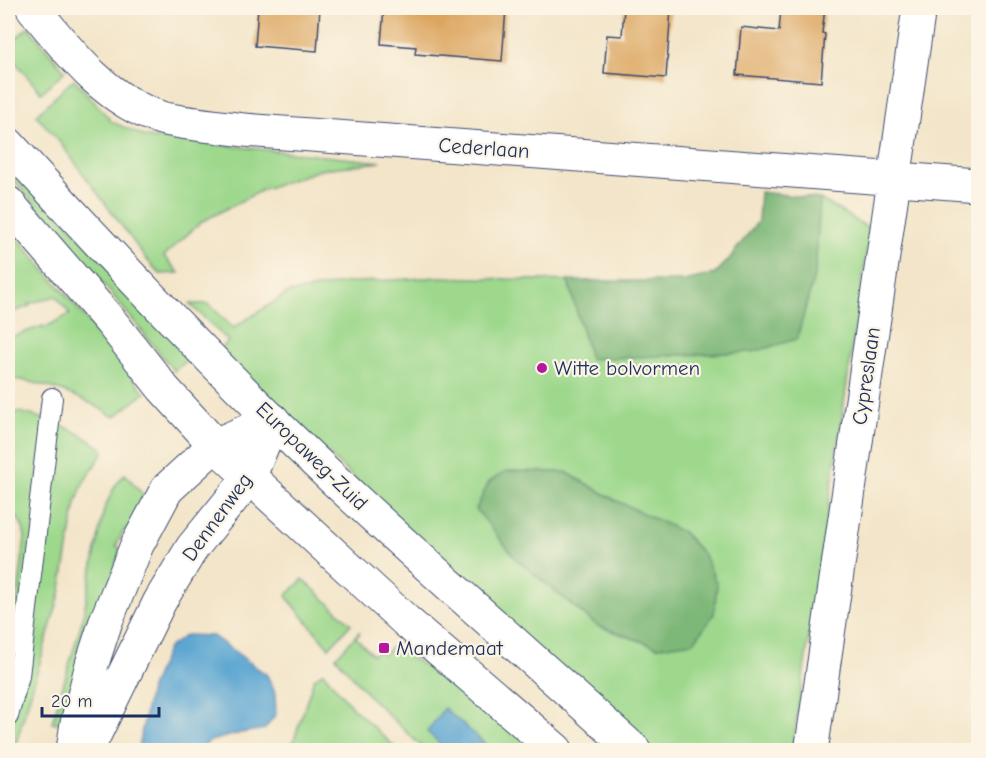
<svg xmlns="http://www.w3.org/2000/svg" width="986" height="758" font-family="'Comic Neue',sans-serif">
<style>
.green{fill:#9dd88c;stroke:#5c8475;stroke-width:1.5;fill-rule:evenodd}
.forest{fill:#7eb878;stroke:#4c746b;stroke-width:1.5}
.water{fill:#59a4d1;stroke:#3a6a98;stroke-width:1.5}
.building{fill:#dca55e}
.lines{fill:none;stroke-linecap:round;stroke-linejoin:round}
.lane-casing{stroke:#3b4a6e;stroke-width:22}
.street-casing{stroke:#3b4a6e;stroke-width:35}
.secondary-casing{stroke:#3b4a6e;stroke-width:35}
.primary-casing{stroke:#3b4a6e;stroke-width:35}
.lane{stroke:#fff;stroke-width:20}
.street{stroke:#fff;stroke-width:33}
.secondary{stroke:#fff;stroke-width:33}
.primary{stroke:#fff;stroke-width:33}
.poi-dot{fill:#b5179e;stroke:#fcf5e5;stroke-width:2}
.labels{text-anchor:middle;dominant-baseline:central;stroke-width:4.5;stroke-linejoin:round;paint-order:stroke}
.street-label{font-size:21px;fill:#1b2f5e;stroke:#fcf5e5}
.poi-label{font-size:21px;fill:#1b2f5e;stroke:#fcf5e5;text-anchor:start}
</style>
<rect width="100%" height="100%" fill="#fcf5e5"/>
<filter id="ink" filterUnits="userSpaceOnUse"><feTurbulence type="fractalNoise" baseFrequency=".0167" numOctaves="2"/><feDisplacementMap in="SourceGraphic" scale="12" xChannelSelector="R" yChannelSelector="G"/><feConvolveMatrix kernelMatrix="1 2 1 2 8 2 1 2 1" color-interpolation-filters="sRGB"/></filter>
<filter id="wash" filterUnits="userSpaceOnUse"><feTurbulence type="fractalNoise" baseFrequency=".008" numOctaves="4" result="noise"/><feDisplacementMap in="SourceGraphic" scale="24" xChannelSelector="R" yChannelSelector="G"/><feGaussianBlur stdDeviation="1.35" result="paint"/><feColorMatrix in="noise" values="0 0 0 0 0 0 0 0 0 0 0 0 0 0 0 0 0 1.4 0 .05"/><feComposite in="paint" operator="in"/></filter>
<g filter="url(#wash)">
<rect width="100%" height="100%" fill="#f3e5c9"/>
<path class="green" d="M 28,27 L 65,71 L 41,93 L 8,53 L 8,46 Z
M 74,79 L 112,122 L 146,137 L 381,162 L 323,169 L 262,190 L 201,222 L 164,256 L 179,273 L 160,274 L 147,260 L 59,141 L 36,115 Z
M 8,160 L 192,357 L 174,371 L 111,293 L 8,173 Z
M 820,199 L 870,229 L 792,750 L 651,750 L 611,720 L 219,351 L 228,341 L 190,304 L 209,304 L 233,328 L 288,293 L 345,283 L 440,277 L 568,281 L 591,359 L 815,273 ZM 566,472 L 613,499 L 658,647 L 598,626 L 516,559 Z
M 8,227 L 80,311 L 145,393 L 114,417 C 82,396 45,383 8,378 L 8,338 L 43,326 L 44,328 L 70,314 L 56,296 L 28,304 L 30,306 L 8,314 Z
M 8,410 C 42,416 74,427 103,449 L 103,453 L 83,483 L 76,503 L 60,594 L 14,750 L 8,750 L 8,676 L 25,537 C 23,525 20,517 8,512 Z
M 125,474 L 147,499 L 135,521 L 123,532 L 116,546 L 121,549 L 65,722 L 52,723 L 82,621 L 104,509 L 115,486 Z
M 303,579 L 351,624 L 329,648 L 286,596 Z
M 359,632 L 360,633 L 356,638 L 373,655 L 379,650 L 383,655 L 392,647 L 475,694 L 537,750 L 492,750 L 444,708 L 428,732 L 447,750 L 425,750 L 370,697 L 336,657 Z
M 323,672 L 352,707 L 398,750 L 343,750 L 310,745 L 292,746 L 314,679 Z"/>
<path class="forest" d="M 760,192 L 820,199 L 815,273 L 797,339 L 753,352 L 590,359 L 568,281 L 684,281 L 715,274 L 730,258 L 758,221 Z
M 506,471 L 566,472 L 613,499 L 683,532 L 704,555 L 717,584 L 714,614 L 694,642 L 658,647 L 598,626 L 516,559 L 476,509 L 489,482 Z"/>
<path class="water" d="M 186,635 L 213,636 L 267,675 L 275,693 L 276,714 L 265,729 L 241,733 L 210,741 L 199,750 L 138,750 L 150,689 L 168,648 Z
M 444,708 L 492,750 L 447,750 L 427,732 Z"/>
<g id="blocks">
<path class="building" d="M 258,8 L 320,8 L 317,51 L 255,46 Z
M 384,8 L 464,11 L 464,8 L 506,8 L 502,61 L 415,54 L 416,47 L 381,44 Z
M 624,8 L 671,8 L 666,78 L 604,73 L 607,35 L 622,36 Z
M 781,8 L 825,8 L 822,33 L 825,34 L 821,82 L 737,75 L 741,27 L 779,31 Z"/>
</g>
</g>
<g filter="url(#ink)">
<use href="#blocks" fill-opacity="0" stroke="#3b4a6e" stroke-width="1.5"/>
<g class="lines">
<defs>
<path id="lane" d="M 8,716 L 19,676 L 52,398"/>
<path id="street" d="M 33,8 C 68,51 106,101 161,118 C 184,124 219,126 244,130 L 978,185
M 812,745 L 919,8"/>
<path id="secondary" d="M 73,750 L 77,723 L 92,664 L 106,621 L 137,545 L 167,489 L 215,445 L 273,420
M 87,750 L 160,601 L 192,548 L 249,478 L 273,420"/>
<path id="primary" d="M 8,144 C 111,257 216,368 327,473 C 428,568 532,658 634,750
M 8,203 L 111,322 L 163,388 L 215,445 L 406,621 L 556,750"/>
</defs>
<use href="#lane" class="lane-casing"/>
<use href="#street" class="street-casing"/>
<use href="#secondary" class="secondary-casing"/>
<use href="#primary" class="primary-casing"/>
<use href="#lane" class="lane"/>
<use href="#street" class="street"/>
<use href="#secondary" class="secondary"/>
<use href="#primary" class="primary"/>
</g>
</g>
<g class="poi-dot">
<circle cx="542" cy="368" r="6"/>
<rect x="378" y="642" width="12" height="12" rx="3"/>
</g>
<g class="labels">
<g class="street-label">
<text transform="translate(484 148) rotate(4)">Cederlaan</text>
<text transform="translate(866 376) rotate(-82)">Cypreslaan</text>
<text transform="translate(312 456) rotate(44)">Europaweg-Zuid</text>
<text transform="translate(217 517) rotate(-54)">Dennenweg</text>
</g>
<g class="poi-label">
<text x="554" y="368">Witte bolvormen</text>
<text x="396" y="648">Mandemaat</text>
</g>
</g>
<rect width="986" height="758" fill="none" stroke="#fcf5e5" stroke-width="30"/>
<path d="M42 707v9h117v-9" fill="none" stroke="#1b2f5e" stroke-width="3"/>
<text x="51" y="707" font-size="18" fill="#1b2f5e" stroke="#fcf5e5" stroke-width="4.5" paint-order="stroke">20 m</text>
</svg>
